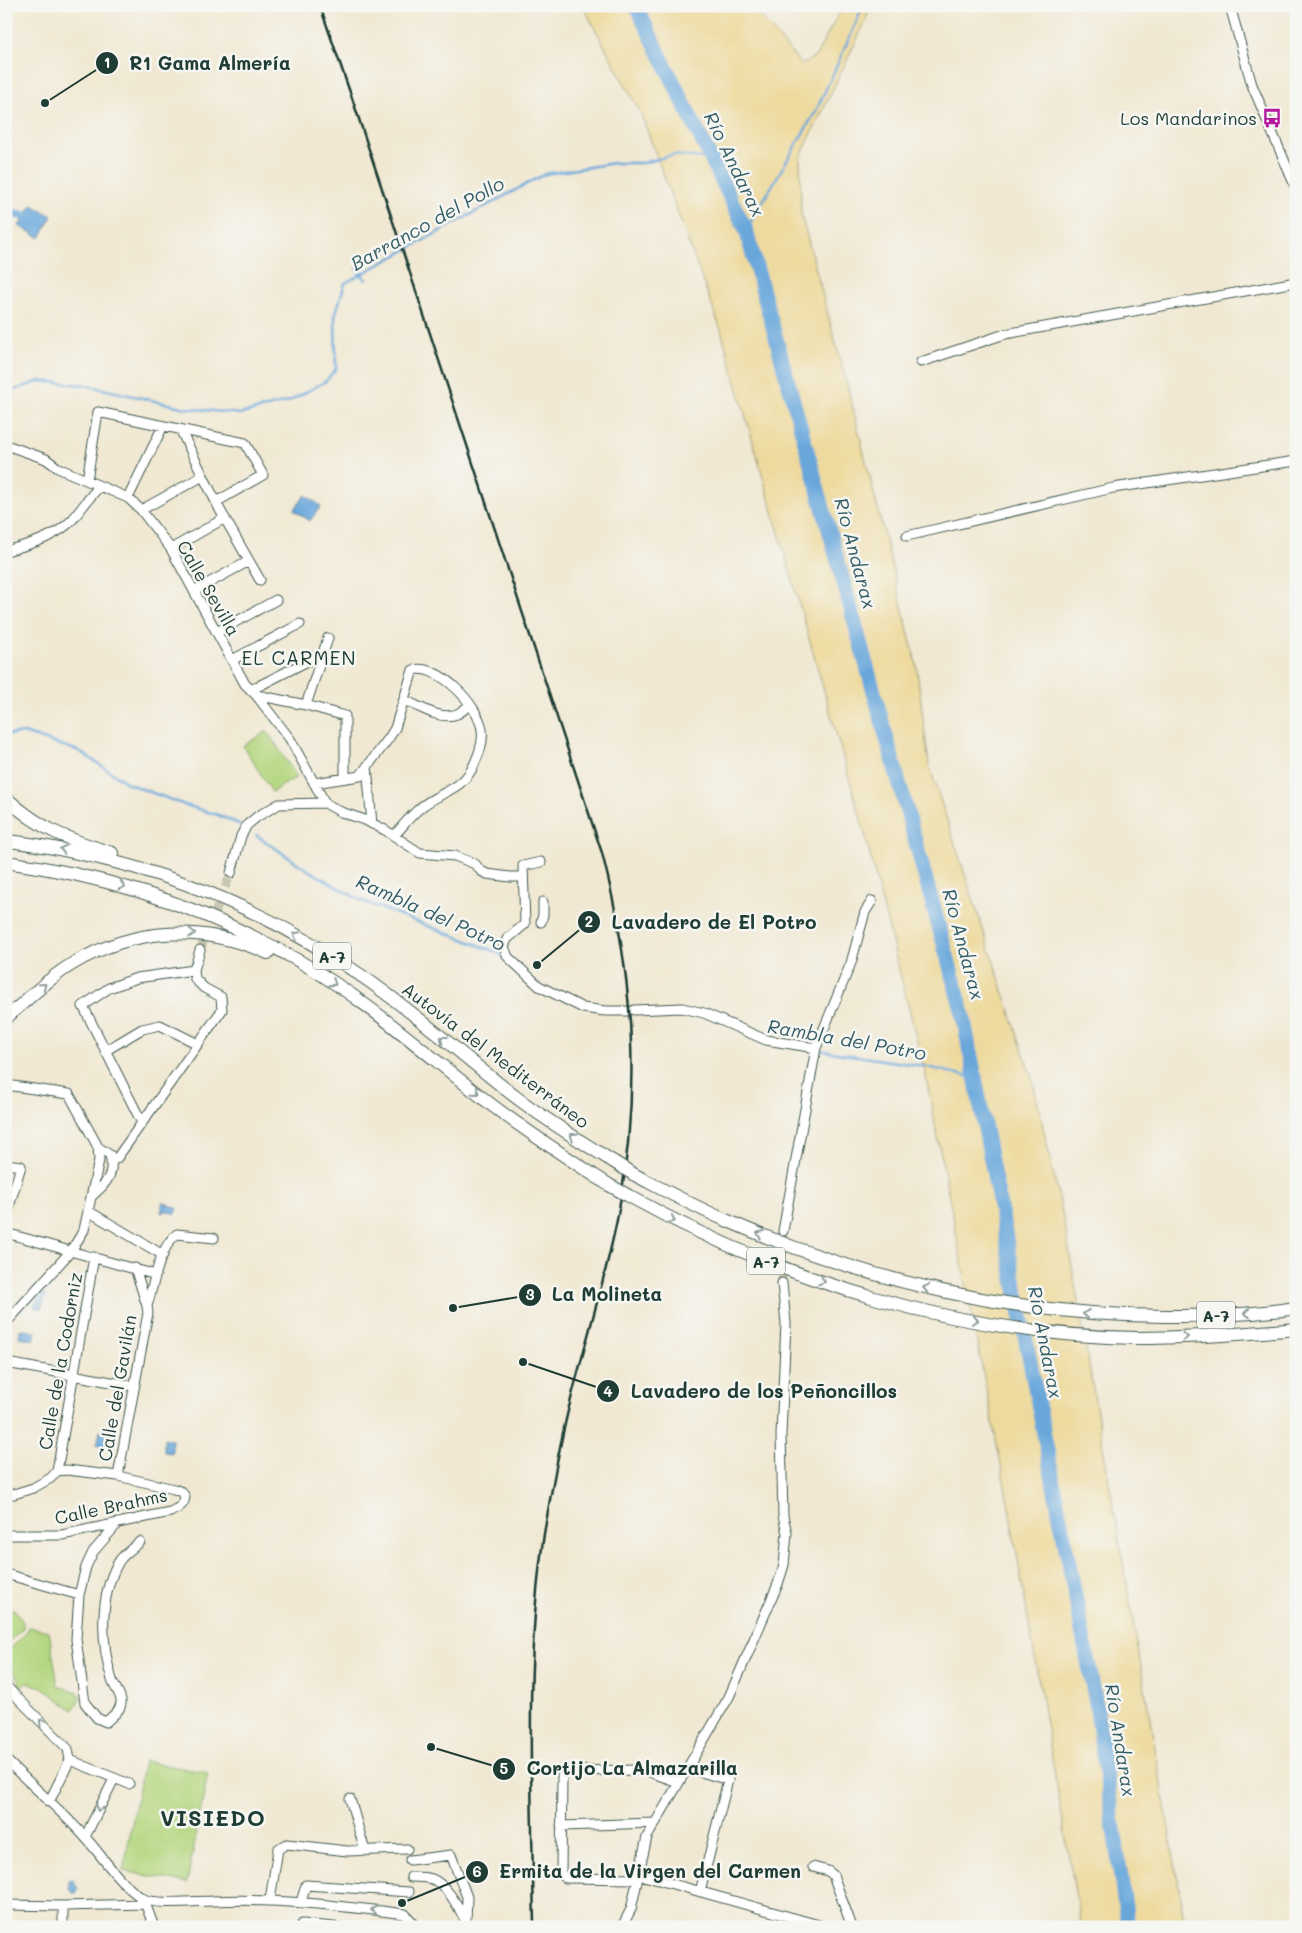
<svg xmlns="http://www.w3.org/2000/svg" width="1302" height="1933" font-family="Mali,sans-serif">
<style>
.green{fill:#b3d67e;stroke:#698a59}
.sand{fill:#eeda9e;stroke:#868c69}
.water{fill:#69a7db;stroke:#447288}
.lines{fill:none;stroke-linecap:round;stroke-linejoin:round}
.stream{stroke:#69a7db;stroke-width:2.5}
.canal{stroke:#69a7db;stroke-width:9}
.river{stroke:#69a7db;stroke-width:15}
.minor-tunnel{stroke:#c6c6b2;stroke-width:9;stroke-dasharray:9 4.5;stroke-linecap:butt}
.minor-casing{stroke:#3e574c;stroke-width:11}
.highway-casing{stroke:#3e574c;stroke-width:14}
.minor{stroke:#fff;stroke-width:9}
.highway{stroke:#fff;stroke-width:12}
.rail{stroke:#1f3d34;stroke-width:2.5}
.highway-bridge-casing{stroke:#3e574c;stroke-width:14;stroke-linecap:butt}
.highway-bridge{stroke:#fff;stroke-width:12}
.oneway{stroke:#8f9e9a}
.labels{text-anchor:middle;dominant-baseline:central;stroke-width:5;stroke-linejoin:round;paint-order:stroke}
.shield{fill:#f6f6f2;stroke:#60746d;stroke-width:1}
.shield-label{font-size:16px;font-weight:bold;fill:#1f3d34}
.poi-label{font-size:18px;fill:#1f3d34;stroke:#f6f6f2;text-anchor:end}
.street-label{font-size:18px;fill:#1f3d34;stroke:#f6f6f2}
.water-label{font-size:19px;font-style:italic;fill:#355d66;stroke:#f6f6f2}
.neighbourhood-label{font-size:19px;letter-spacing:1px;fill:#1f3d34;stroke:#f6f6f2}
.district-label{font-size:22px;font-weight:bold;letter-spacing:1px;fill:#1f3d34;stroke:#f6f6f2}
.leader{fill:none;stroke:#1f3d34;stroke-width:2}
.callout-dot{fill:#1f3d34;stroke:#f6f6f2;stroke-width:2}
.mark-label{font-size:15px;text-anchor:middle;font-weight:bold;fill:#fff}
.callout-label{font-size:19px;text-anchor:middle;font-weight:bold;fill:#1f3d34;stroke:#f6f6f2;stroke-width:5;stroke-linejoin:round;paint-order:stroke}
</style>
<rect width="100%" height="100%" fill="#f6f6f2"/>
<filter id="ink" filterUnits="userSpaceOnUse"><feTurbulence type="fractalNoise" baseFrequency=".02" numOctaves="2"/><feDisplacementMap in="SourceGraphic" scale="10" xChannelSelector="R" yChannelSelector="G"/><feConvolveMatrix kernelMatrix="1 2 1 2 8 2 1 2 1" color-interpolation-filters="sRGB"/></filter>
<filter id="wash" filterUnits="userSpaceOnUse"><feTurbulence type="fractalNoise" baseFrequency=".0096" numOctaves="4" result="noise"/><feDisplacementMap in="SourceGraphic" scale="20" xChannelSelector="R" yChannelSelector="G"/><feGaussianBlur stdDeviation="1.12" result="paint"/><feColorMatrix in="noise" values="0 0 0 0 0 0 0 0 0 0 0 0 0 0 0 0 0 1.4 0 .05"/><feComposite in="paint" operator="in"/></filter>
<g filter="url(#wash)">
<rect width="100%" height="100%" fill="#f0e8d2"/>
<path class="green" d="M 267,731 L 297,777 L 272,792 L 243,746 Z
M 6,1608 L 15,1610 L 23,1622 L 23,1628 L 6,1644 Z
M 29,1627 L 49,1631 L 58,1686 L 78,1692 L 80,1700 L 73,1710 L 42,1687 L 26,1683 L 19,1690 L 16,1687 L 20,1680 L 11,1670 L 6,1655 C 13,1643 23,1640 29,1627 Z
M 144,1761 L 208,1773 L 187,1883 L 123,1871 Z"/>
<path class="sand" d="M 583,6 L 751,6 L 802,65 L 816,56 L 843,6 L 870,6 L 866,20 L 800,158 L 801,214 L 848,389 L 916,663 L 929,765 L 1033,1082 L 1064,1221 L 1186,1927 L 1081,1927 L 1008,1502 L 925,1072 L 863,827 L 721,330 L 641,114 Z"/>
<path class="water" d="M 32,205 L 52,216 L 40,238 L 19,226 Z
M 305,495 L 321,506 L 310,521 L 294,510 Z
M 163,1202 L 177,1208 L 175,1214 L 164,1210 L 163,1213 L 161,1213 Z
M 39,1293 L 46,1295 L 41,1309 L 34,1307 Z
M 20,1329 L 36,1332 L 34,1340 L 19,1337 Z
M 100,1431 L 108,1433 L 105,1446 L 97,1445 Z
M 164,1438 L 172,1440 L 172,1453 L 164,1452 Z
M 73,1879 L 78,1889 L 76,1893 L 73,1893 L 69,1888 L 69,1880 Z"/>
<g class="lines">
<path class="stream" d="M 746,230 L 816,111 L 857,21 L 862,6
M 357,269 L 366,280
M 6,393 L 40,381 L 85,385 L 186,408 L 241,414 L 290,401 L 326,381 L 336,369 L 335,316 L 345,283 L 545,174 L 614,163 L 643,163 L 673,155 L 711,159
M 6,735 L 24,733 L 79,751 L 129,784 L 185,805 L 218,815 L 239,824
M 256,835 L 303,867 L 360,900 L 499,953 L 505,958
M 817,1050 L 923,1066 L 975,1078"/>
<path class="canal" d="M 6,212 L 25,216"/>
<path class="river" d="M 636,6 L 746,230 L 962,1010 L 1096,1703 L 1128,1927"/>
</g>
</g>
<g filter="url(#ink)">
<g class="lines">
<path class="minor-tunnel" d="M 200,950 L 231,873
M 782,1283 L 783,1231"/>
<defs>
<path id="minor" d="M 1230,6 L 1252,85 L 1296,188
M 921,362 L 1005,334 L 1296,282
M 180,429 L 220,510 L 260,580
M 6,445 L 46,459 L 58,468 L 128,498 L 141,510 L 171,549 L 245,684 L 256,695 L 290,739 L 325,803 L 341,812 L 365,820 L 385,830 L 420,853 L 455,856 L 475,864 L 481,871 L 487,874 L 510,877 L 523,877
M 87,480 L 98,412 L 245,443 L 263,475 L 216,502
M 128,498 L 163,426
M 141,510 L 203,476
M 907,536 L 1113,488 L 1296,461
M 171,549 L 225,518
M 6,551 C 30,544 55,538 73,519 C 82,508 90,496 100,486
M 194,591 L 249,561
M 217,632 L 276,600
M 232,660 L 300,624
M 251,690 L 323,653
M 256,695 L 306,705 L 345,716 L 345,778
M 404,700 C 419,706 440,721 457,714 C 461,712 466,708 470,705
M 306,705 L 328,638
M 367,766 L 372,824
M 314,783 L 360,776 L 389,738 L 395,728 L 413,670 C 439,663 479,706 482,730 C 484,743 478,756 473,767 C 461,791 439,792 420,808 C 410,816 402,827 394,836
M 541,862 L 523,866 L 525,924 L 507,939 L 504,947 L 508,957 L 539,986 L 583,1008 L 605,1011 L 627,1011
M 231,873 L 241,836 L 247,825 L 258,816 L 279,804 L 325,803
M 541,922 L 543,915 L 543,902
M 634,1010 L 682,1008 L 704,1013 L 766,1040 L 816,1048
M 105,1051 L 142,1029 L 160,1025 L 198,1044
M 6,1085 L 69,1094 L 98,1147 L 99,1160 L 84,1230 L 71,1251 L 6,1323
M 142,1123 L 83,1006 L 109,988 L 137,978 L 194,970
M 112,1161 L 117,1158 L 222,1010 L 221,997 L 204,988 L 195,979 L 194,970 L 200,950
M 6,1164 L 21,1166 L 6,1217
M 93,1195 C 106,1184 115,1174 110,1155 L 98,1147
M 88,1211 L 163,1255
M 783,1231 L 816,1048 L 851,963 L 865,912 L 872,901
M 6,1233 L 156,1275
M 147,1306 C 153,1287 160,1245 177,1234 L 214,1238
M 12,1364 L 133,1386
M 57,1471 L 94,1257
M 118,1476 L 148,1313 L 147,1306 L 135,1268
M 6,1494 L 14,1494 L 33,1488 L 51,1478 L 57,1471 L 67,1470 L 118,1476 L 174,1489 L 182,1492 L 185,1497 C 184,1506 178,1508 170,1512 L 62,1535 L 6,1535
M 118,1523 L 93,1552 L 86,1567 L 79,1595 L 76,1639 L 85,1703 L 97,1718 L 106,1722 C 112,1716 122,1710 121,1701 C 121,1694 114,1687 112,1680 C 101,1643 99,1597 118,1563 C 122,1555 133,1548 140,1542
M 6,1574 L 79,1595
M 6,1686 L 68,1749 L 70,1760
M 6,1760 C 32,1786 61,1810 85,1837 C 103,1857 119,1883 142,1898 C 154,1906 197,1901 213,1901 C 278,1898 341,1906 405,1914 L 417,1927
M 70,1760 L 129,1784
M 688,1768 L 728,1780 L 700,1892
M 350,1799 L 365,1851
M 49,1802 L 70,1760
M 561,1826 L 655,1823
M 85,1837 L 114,1779
M 410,1860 L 451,1855 L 467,1897 L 466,1921
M 813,1867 L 828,1871 L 833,1875 L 852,1927
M 637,1874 L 826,1927
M 411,1877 C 418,1877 426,1877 432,1879 C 446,1884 459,1907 465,1920
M 637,1879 L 566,1878 L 561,1874 L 562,1776 L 566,1771 L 644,1770 L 678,1782
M 144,1900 L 154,1927
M 270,1900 L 278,1849 L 287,1844 L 347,1851 L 407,1849
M 301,1902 L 306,1885 L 409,1892
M 6,1905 L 63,1906 L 145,1904
M 63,1906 L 63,1927
M 302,1924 L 334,1927
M 622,1927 L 631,1909 L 647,1837 L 729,1697 L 778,1584 L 784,1565 L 787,1533 L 783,1516 L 781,1435 L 786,1323 L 782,1283"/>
<path id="highway" d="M 6,798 C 41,830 67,839 112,853
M 6,841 C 39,844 71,851 103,859 C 198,882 288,923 369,981 C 417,1015 461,1054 508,1091 C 541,1117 578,1140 614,1162
M 6,862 C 110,876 208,909 299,961 C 369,1001 429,1057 493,1106 C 530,1134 569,1159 609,1185
M 6,1018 C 28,999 50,977 74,963 C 136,927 203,924 268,953
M 633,1174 C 664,1190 695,1207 728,1221 C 866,1281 1013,1315 1164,1316 C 1208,1316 1252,1315 1296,1308
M 629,1196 C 783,1282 961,1335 1137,1338 C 1190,1338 1243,1334 1296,1329"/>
</defs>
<use href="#minor" class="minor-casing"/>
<use href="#highway" class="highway-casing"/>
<use href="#minor" class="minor"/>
<use href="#highway" class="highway"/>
<path class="rail" d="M 320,6 L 352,98 L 602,853 C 634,977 641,1089 618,1215 C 605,1281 584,1346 568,1411 C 558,1452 551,1493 544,1534 C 524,1664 532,1796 534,1927"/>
<defs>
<path id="highway-bridge" d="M 614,1162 L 633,1174
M 609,1185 L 629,1196"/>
</defs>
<use href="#highway-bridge" class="highway-bridge-casing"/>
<use href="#highway-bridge" class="highway-bridge"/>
</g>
<defs><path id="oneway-chevron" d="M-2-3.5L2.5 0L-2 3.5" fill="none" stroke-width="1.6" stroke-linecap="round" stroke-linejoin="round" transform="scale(1.25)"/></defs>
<g class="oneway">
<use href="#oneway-chevron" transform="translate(63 849) rotate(-167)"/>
<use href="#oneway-chevron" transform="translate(122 886) rotate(15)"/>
<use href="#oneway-chevron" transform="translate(192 933) rotate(4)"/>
<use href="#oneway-chevron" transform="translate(296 935) rotate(-152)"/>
<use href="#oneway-chevron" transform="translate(333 983) rotate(34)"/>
<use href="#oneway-chevron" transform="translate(43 986) rotate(-39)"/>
<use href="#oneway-chevron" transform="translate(443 1039) rotate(-142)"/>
<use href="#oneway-chevron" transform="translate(476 1092) rotate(39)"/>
<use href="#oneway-chevron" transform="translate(573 1136) rotate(-146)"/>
<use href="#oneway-chevron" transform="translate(672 1220) rotate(28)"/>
<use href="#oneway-chevron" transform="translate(760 1234) rotate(-158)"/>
<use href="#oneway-chevron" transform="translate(822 1281) rotate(19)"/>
<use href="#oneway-chevron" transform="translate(926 1288) rotate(-167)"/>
<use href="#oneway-chevron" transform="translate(1247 1313) rotate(176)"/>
<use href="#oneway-chevron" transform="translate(1086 1314) rotate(-176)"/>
<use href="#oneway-chevron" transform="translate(975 1320) rotate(10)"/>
<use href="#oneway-chevron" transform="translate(1185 1337) rotate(-1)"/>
<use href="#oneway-chevron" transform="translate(42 1722) rotate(-134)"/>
<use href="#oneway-chevron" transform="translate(99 1808) rotate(117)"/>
<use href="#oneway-chevron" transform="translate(374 1910) rotate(-173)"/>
</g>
</g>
<defs>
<symbol id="bus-bare" viewBox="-9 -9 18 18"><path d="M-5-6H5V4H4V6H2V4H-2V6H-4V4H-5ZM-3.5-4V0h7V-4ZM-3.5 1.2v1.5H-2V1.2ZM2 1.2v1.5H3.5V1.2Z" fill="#b5179e" stroke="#f6f6f2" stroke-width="2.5" paint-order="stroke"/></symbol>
</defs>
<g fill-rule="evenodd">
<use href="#bus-bare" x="1258" y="104" width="28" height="28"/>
</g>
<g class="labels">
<g class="shield">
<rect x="313" y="942.5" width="38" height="27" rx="4"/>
<rect x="747" y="1247.5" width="38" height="27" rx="4"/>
<rect x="1197" y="1301.5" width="38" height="27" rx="4"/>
</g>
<g class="shield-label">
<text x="332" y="956">A-7</text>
<text x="766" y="1261">A-7</text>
<text x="1216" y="1315">A-7</text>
</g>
<g class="poi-label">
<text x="1257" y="118">Los Mandarinos</text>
</g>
<g class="street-label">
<text transform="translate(209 588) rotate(60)">Calle Sevilla</text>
<text transform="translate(496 1055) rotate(37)">Autovía del Mediterráneo</text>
<text transform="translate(60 1361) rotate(-80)">Calle de la Codorniz</text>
<text transform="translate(117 1388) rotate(-80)">Calle del Gavilán</text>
<text transform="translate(111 1506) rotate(-12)">Calle Brahms</text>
</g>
<g class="water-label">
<text transform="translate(735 164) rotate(64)">Río Andarax</text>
<text transform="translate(427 223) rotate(-29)">Barranco del Pollo</text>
<text transform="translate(856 553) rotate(75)">Río Andarax</text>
<text transform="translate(431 912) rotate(24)">Rambla del Potro</text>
<text transform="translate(964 944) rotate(75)">Río Andarax</text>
<text transform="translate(847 1039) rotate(10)">Rambla del Potro</text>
<text transform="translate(1046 1342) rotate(79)">Río Andarax</text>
<text transform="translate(1121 1740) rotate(81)">Río Andarax</text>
</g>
<g class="neighbourhood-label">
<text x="299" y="657">EL CARMEN</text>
</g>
<g class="district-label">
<text x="213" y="1817">VISIEDO</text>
</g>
</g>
<path class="leader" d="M45 103L107 63M537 965L589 922M453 1308L530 1295M523 1362L608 1391M431 1747L504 1769M402 1903L477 1872"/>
<g class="callout-dot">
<circle cx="45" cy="103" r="5"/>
<circle cx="537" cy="965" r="5"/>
<circle cx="453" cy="1308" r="5"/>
<circle cx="523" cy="1362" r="5"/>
<circle cx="431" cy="1747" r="5"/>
<circle cx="402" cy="1903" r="5"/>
<circle cx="107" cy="63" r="12"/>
<circle cx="589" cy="922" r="12"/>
<circle cx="530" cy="1295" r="12"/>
<circle cx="608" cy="1391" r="12"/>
<circle cx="504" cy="1769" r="12"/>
<circle cx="477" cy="1872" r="12"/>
</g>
<g class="mark-label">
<text x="107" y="68">1</text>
<text x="589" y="927">2</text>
<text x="530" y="1300">3</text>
<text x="608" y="1397">4</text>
<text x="504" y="1774">5</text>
<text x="477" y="1877">6</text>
</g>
<g class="callout-label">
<text x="210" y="70">R1 Gama Almería</text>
<text x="714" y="929">Lavadero de El Potro</text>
<text x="607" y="1301">La Molineta</text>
<text x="764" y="1398">Lavadero de los Peñoncillos</text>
<text x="632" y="1775">Cortijo La Almazarilla</text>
<text x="650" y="1878">Ermita de la Virgen del Carmen</text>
</g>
<rect width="1302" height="1933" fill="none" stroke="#f6f6f2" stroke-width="25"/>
</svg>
